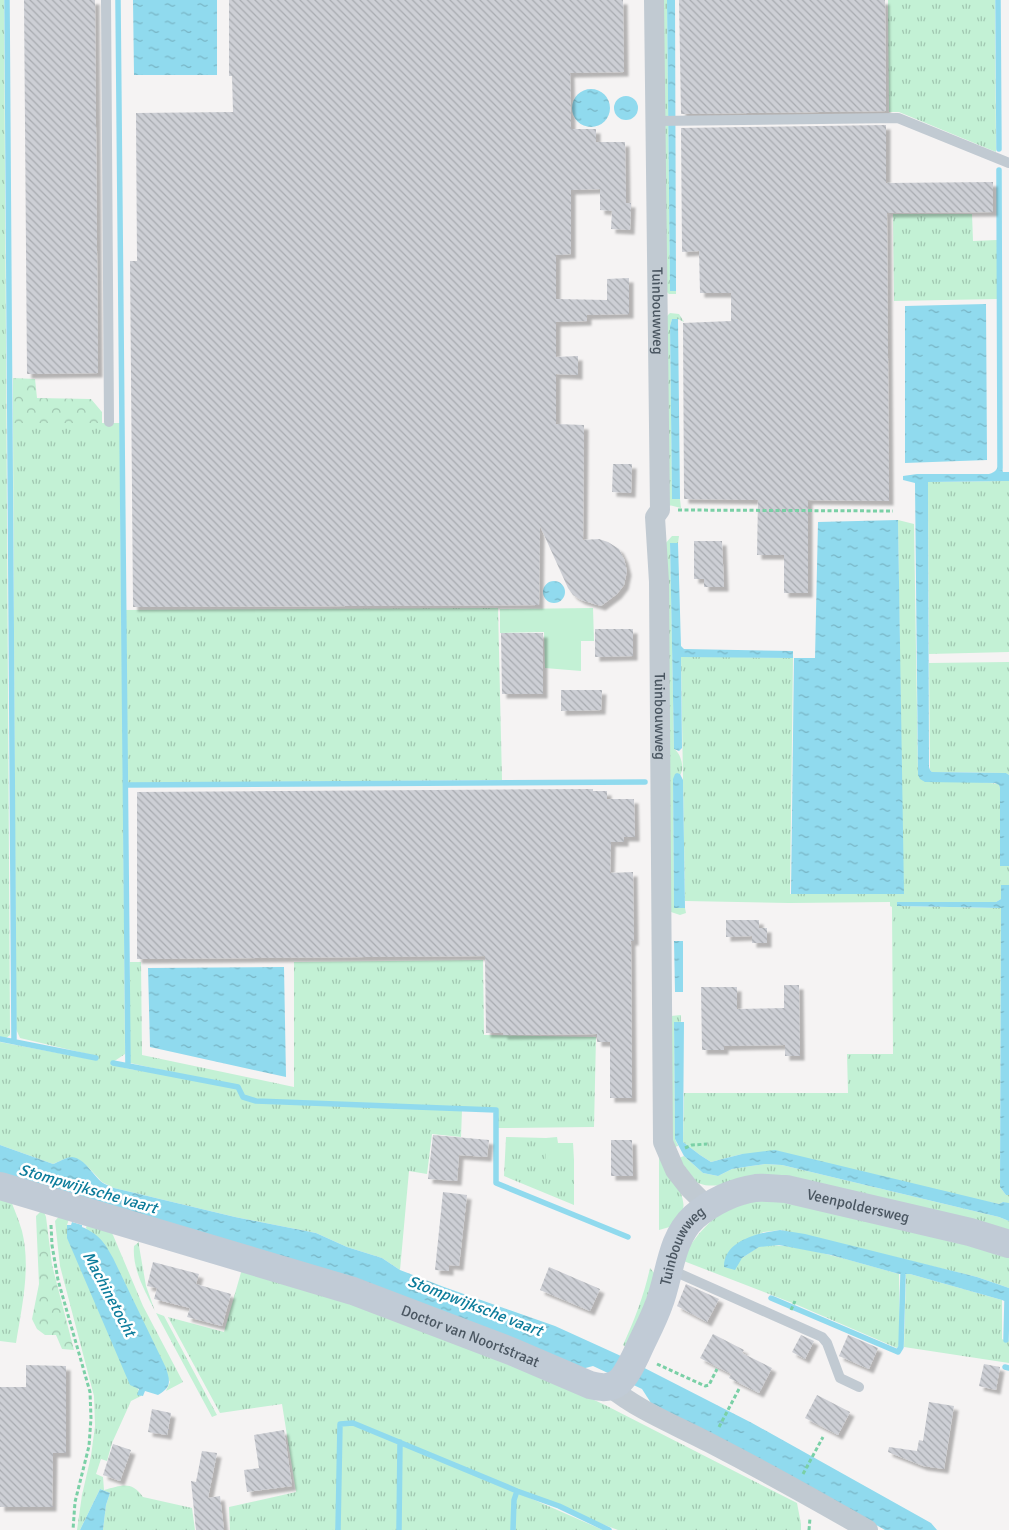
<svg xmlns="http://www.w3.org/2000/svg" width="1009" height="1530" font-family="Signika,sans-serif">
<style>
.grass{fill:url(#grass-tufts)}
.forest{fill:url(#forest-crowns)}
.park{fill:#c3f1d5}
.water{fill:url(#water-ripples)}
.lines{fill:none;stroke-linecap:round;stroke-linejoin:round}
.stream{stroke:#90daee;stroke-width:5.5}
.building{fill:url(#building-back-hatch);filter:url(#shadow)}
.path{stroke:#7ad0a6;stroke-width:3;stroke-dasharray:4 2.5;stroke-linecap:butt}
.lane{stroke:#c1cad2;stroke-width:10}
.street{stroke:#c1cad2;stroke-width:20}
.secondary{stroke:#c1cbd6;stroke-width:28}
.labels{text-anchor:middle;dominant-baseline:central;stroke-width:5;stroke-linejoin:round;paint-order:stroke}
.street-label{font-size:15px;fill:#4a5661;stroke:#fff}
.water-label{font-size:16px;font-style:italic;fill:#0c7c9b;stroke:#fff}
</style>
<defs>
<pattern id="grass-tufts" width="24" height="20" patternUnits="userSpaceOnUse" patternTransform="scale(1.25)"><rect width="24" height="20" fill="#c3f1d5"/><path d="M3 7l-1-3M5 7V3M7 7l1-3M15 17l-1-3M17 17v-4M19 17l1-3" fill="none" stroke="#a0c6b0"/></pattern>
<pattern id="forest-crowns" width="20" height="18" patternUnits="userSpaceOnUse" patternTransform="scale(1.25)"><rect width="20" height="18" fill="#c3f1d5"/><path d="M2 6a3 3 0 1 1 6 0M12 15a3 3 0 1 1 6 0" fill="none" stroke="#a0c6b0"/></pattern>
<pattern id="water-ripples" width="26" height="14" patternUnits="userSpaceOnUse" patternTransform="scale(1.25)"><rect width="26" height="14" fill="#90daee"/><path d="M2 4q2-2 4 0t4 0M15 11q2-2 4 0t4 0" fill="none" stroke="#78b4c4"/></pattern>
<pattern id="building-back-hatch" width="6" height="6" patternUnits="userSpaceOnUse" patternTransform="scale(1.25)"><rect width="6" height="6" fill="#cdcfd5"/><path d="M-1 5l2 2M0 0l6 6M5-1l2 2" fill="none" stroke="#a8abb0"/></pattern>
<filter id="shadow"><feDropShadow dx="4.5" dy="4.5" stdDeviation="1" flood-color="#0004"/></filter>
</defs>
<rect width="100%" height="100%" fill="#f5f3f3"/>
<path class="grass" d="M 0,0 L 4,0 L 10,1035 L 5,1039 L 0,1038 Z
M 660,0 L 667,0 L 670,291 L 676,291 L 676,294 L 669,294 L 661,287 Z
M 888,0 L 995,0 L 996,152 L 899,112 L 889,112 Z
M 893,214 L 972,214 L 973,241 L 997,240 L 997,299 L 894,301 Z
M 670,313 L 679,314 L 684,322 L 678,319 L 672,319 L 670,326 L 672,499 L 680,499 L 681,508 L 665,504 L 666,317 Z
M 13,423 L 120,423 L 121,610 L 498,608 L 502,780 L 123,783 L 125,1054 L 113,1062 L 113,1065 L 129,1069 L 226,1084 L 130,1063 L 130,962 L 141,962 L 142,1055 L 294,1087 L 294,962 L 483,960 L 484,1035 L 596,1037 L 594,1127 L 498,1128 L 496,1110 L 462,1110 L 461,1137 L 432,1134 L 427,1174 L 409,1171 L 400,1270 L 382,1258 L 347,1247 L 316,1233 L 235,1217 L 114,1188 L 102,1182 L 89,1168 L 81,1161 L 67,1158 L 53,1164 L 0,1145 L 0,1042 L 95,1060 L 96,1056 L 20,1038 L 16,1029 Z
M 1009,481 L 1009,652 L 929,654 L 928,482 Z
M 898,520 L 914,524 L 918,775 L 999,784 L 1000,788 L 1000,866 L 1009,866 L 1009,885 L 1001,886 L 1001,899 L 996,902 L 897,902 L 897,906 L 1001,908 L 1000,1187 L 1006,1195 L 1009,1195 L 1009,1204 L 1003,1202 L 999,1204 L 742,1154 L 711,1162 L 700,1155 L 683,1142 L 684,1093 L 848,1093 L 847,1054 L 893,1054 L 892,907 L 890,906 L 890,902 L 789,903 L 685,901 L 681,656 L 793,658 L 790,894 L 903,894 Z
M 672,536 L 679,536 L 678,543 L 670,544 L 674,749 C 681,753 685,769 680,775 C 680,775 674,779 673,779 L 674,908 L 685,908 L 686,913 L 680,915 L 668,911 L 664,545 Z
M 1009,662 L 1009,775 L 1006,773 L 932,772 L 930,770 L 929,663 Z
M 681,1015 L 681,1022 L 674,1022 L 675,1139 L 678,1146 L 672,1148 L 671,1016 Z
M 506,1137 L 546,1138 L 546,1160 L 574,1160 L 574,1205 L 504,1176 Z
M 659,1152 C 666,1165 687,1195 683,1209 C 682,1215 676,1221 673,1226 L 659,1230 Z
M 684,1156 L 703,1173 L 718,1176 L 732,1169 L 751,1166 L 765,1164 L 782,1165 L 999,1217 L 1009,1221 L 1009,1232 L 722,1185 C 693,1188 692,1179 676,1159 Z
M 0,1198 L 11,1201 C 15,1211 19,1221 22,1231 C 31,1267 22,1306 16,1343 L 0,1341 Z
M 775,1198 L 1009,1253 L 1009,1288 L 977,1277 L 781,1230 L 764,1232 L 747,1239 L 742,1258 C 747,1255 753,1250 759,1247 C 783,1238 872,1267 899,1274 L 900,1344 L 897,1348 L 795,1304 L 681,1260 C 695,1237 712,1213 740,1205 C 751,1202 763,1200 775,1198 Z
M 62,1213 L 70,1216 L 67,1225 L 141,1396 L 131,1401 L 112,1443 L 107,1461 L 101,1459 L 96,1474 L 103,1477 L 104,1490 C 121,1486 131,1480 143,1497 L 192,1508 L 195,1530 L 103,1530 L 106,1505 L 110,1493 L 100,1489 L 80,1530 L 77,1530 L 82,1495 L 91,1456 L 95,1426 L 94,1396 L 60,1266 L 55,1221 Z
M 88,1221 L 108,1227 L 113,1235 L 143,1306 L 183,1382 L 166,1391 L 170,1382 L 86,1228 Z
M 139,1242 L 139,1246 L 146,1286 L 155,1311 C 145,1291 132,1269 134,1246 Z
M 650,1268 L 655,1274 L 629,1349 L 623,1345 C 635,1319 644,1295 650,1268 Z
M 242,1269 L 462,1339 L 605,1405 L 797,1503 L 801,1524 L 801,1530 L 618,1530 L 523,1495 L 603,1530 L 230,1530 L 229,1507 L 296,1492 L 282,1404 L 220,1413 L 168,1317 L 224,1332 Z
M 906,1274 L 910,1274 L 1002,1300 L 1002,1339 L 1007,1342 L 1009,1340 L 1009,1363 L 904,1347 Z
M 156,1313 L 164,1316 L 217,1415 L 212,1417 Z"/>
<path class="forest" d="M 13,378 L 35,379 L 37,398 L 91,399 L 102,412 L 102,423 L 13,423 Z
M 43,1209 L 46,1217 L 52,1265 L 74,1350 L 62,1349 L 56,1335 L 45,1335 L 37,1329 L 32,1319 L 39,1284 L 36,1216 Z"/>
<path class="park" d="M 593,608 L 594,641 L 581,641 L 581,671 L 545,668 L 544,632 L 500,633 L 500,609 Z
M 557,1137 L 558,1143 L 573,1143 L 574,1160 L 546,1160 L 546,1138 Z"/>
<path class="water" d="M 133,0 L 217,0 L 217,75 L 134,75 Z
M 667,0 L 675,0 L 676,291 L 670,291 Z
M572 108a19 19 0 1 1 38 0a19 19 0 1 1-38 0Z
M614 108a12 12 0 1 1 24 0a12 12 0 1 1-24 0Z
M 986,304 L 987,460 L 905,463 L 905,306 Z
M 672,319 L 678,319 L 680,499 L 672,499 L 670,326 Z
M 1000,462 L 1003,472 L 1009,472 L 1009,481 L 928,482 L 929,767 L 930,770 L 932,772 L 1006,773 L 1009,775 L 1009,866 L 1000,866 L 1000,788 L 999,785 L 995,783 L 925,782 L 920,779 L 918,775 L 915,483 L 903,480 L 903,476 L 917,474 L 989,474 C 996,472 997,469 1000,462 Z
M 898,520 L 904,894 L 791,894 L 794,658 L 815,658 L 818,522 Z
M 670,543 L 678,543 L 681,646 L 684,649 L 793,651 L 793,658 L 681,657 L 682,748 L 679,751 L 674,749 Z
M543 592a11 11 0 1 1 22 0a11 11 0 1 1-22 0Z
M 677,773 L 680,774 L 683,780 L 685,908 L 674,908 L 673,779 L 675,774 Z
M 1001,885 L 1009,885 L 1009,1195 L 1006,1195 L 1000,1187 L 1001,908 L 897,906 L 897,902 L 996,902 L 1001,899 Z
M 674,941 L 683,941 L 683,992 L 675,992 Z
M 284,967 L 286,1077 L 150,1047 L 148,968 Z
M 674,1022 L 684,1022 L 683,1142 L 700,1155 L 711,1162 L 742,1154 L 775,1150 L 999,1204 L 1003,1202 L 1009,1203 L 1009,1221 L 999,1217 L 782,1165 L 765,1164 L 751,1166 L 732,1169 L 718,1176 L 703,1173 L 684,1156 L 675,1139 Z
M 0,1145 L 53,1164 C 59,1162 66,1157 72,1157 C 86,1159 92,1175 103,1183 C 106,1185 110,1186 114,1188 L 235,1217 L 316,1233 L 347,1247 L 382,1258 L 400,1270 L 444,1287 L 555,1326 L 621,1356 L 752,1423 L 931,1523 L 937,1530 L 885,1530 L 792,1477 L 651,1403 L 642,1389 L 593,1366 L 578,1370 L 0,1177 Z
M 72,1222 L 82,1225 L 82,1227 C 99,1234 105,1243 113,1258 L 166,1368 C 170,1381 172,1387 158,1395 L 145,1391 L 143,1396 L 137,1395 L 139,1389 L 130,1385 L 67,1238 L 67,1225 L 71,1225 Z
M 780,1230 L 805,1234 L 977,1277 L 1009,1288 L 1009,1303 L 1002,1300 L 910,1274 L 899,1274 L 831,1255 L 779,1245 L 759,1247 L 742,1258 L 735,1270 L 724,1267 C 724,1240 759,1233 780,1230 Z
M 100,1489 L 110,1493 L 106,1505 L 103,1530 L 80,1530 Z"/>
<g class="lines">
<path class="stream" d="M 7,0 L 14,1041
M 118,0 L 128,1066
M 998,0 L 999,149
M 999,170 L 1000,468
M 126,785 L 645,782
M 0,1039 L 96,1058
M 113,1063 L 238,1087 L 243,1097 L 256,1101 L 496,1110 L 496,1183 L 628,1237
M 771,1298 L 898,1352 L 901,1347 L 903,1275
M 1006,1340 L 1007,1302
M 1005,1367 L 1009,1368
M 338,1530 L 340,1424 L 353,1423 L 517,1491 L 559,1506 L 609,1530
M 399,1530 L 400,1442
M 513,1530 L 514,1500 L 517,1491"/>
</g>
<path class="building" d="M 24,0 L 95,0 L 98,373 L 27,374 Z
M 229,0 L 623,0 L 624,72 L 570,73 L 571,129 L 596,129 L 596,142 L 625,142 L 626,203 L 631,203 L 630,230 L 611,229 L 612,211 L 600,210 L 600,189 L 571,190 L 571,254 L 556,255 L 556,299 L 607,300 L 607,279 L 629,278 L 629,314 L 587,315 L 587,321 L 556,322 L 556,357 L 578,356 L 578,375 L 556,374 L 556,424 L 584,425 L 583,540 L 599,539 L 608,542 L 619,549 L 624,559 L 627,571 L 624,585 L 617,594 L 601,606 L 581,600 L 573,595 L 568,588 L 540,526 L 539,605 L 133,607 L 130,261 L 137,261 L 136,113 L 233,112 L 232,76 L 229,76 Z
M 679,0 L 885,0 L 886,111 L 681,114 Z
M 886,125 L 886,183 L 993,182 L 993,212 L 887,213 L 889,501 L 808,500 L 808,593 L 784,593 L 784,555 L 757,555 L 758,500 L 684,499 L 683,323 L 731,321 L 731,293 L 700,293 L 699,251 L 682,252 L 681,128 Z
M 613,464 L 632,464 L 631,493 L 612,492 Z
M 694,541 L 722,541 L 724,587 L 704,587 L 704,579 L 694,579 Z
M 595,629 L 633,629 L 633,656 L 595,657 Z
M 501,633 L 543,633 L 543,694 L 502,694 Z
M 561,690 L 602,690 L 601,710 L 561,711 Z
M 593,789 L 593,791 L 607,791 L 607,799 L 634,799 L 635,837 L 624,837 L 624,842 L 611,842 L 610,873 L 633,872 L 634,941 L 631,941 L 632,1098 L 610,1098 L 610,1042 L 597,1042 L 597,1034 L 503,1035 L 503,1033 L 486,1033 L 485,956 L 137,959 L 137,792 Z
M 726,920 L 759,920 L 759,928 L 767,928 L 767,943 L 752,943 L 752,936 L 726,937 Z
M 784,985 L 799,985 L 800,1056 L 785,1056 L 785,1045 L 724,1046 L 724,1050 L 702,1050 L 701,987 L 737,987 L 737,1009 L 784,1008 Z
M 433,1135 L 489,1140 L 487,1157 L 459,1155 L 457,1181 L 428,1179 Z
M 611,1140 L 632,1140 L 633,1176 L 611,1176 Z
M 443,1192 L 467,1195 L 459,1266 L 449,1265 L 449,1271 L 435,1270 Z
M 153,1262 L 199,1274 L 196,1284 L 231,1294 L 222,1326 L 187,1317 L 190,1308 L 154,1299 L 157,1288 L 147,1286 Z
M 549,1267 L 600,1289 L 590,1311 L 540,1290 Z
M 686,1284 L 719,1299 L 707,1322 L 677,1306 Z
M 713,1334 L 744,1350 L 742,1353 L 772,1368 L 759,1393 L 729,1378 L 731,1374 L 700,1358 Z
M 801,1335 L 814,1341 L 805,1359 L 792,1352 Z
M 848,1335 L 878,1348 L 869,1369 L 839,1356 Z
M 984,1364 L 1000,1367 L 996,1390 L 979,1386 Z
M 26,1365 L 66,1366 L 66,1453 L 53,1453 L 52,1507 L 0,1507 L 0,1387 L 26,1387 Z
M 817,1395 L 850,1412 L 838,1435 L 805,1418 Z
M 929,1402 L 954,1406 L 944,1469 L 923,1466 L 888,1452 L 889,1447 L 917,1451 L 919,1440 L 923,1441 Z
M 152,1409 L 171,1413 L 167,1435 L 148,1432 Z
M 284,1430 L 292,1486 L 247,1492 L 244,1470 L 259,1468 L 254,1435 Z
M 113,1444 L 131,1450 L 120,1481 L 103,1475 Z
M 202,1451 L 217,1453 L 208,1498 L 220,1496 L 224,1530 L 196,1530 L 191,1481 L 196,1482 Z"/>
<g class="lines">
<path class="path" d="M 678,510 L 893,511
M 685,1148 L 692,1145 L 707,1144
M 51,1225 L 52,1245 L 58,1280 L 90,1392 L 91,1418 L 89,1446 L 75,1502 L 73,1530
M 791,1310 L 795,1301
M 657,1364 L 705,1386 L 709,1385 L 717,1369
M 719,1427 L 740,1387
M 803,1474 L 823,1437
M 809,1530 L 810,1518"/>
<path class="lane" d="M 106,0 L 109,422
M 655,121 L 898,118 L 1009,163
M 669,1269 L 822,1337 L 827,1343 L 840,1378 L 859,1387"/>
<g class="street">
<path id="s1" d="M 654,0 L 660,510 L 655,517 L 659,582 L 663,1142 L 675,1170 L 689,1188 L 708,1207"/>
<path d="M 610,1387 C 639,1411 676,1425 710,1443 C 764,1471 816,1500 868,1530"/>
</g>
<path class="secondary" id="s2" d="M 0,1186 L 353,1291 L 513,1352 L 590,1385 C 599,1387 607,1389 616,1384 C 625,1379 632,1363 637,1353 C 644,1337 653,1321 659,1304 C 670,1276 670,1239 694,1217 C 711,1202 734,1191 756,1188 C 765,1187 777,1189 786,1189 L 970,1232 L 1009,1244"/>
</g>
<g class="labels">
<g class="street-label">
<text stroke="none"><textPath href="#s1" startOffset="311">Tuinbouwweg</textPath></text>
<text stroke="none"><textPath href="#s1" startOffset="718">Tuinbouwweg</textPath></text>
<text stroke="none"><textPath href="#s2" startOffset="1010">Veenpoldersweg</textPath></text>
<text stroke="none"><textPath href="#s2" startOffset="805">Tuinbouwweg</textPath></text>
<text stroke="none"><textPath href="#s2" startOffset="494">Doctor van Noortstraat</textPath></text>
</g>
<g class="water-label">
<text transform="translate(88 1189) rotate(16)">Stompwijksche vaart</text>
<text transform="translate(109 1294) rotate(62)">Machinetocht</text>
<text transform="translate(475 1306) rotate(21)">Stompwijksche vaart</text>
</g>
</g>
</svg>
